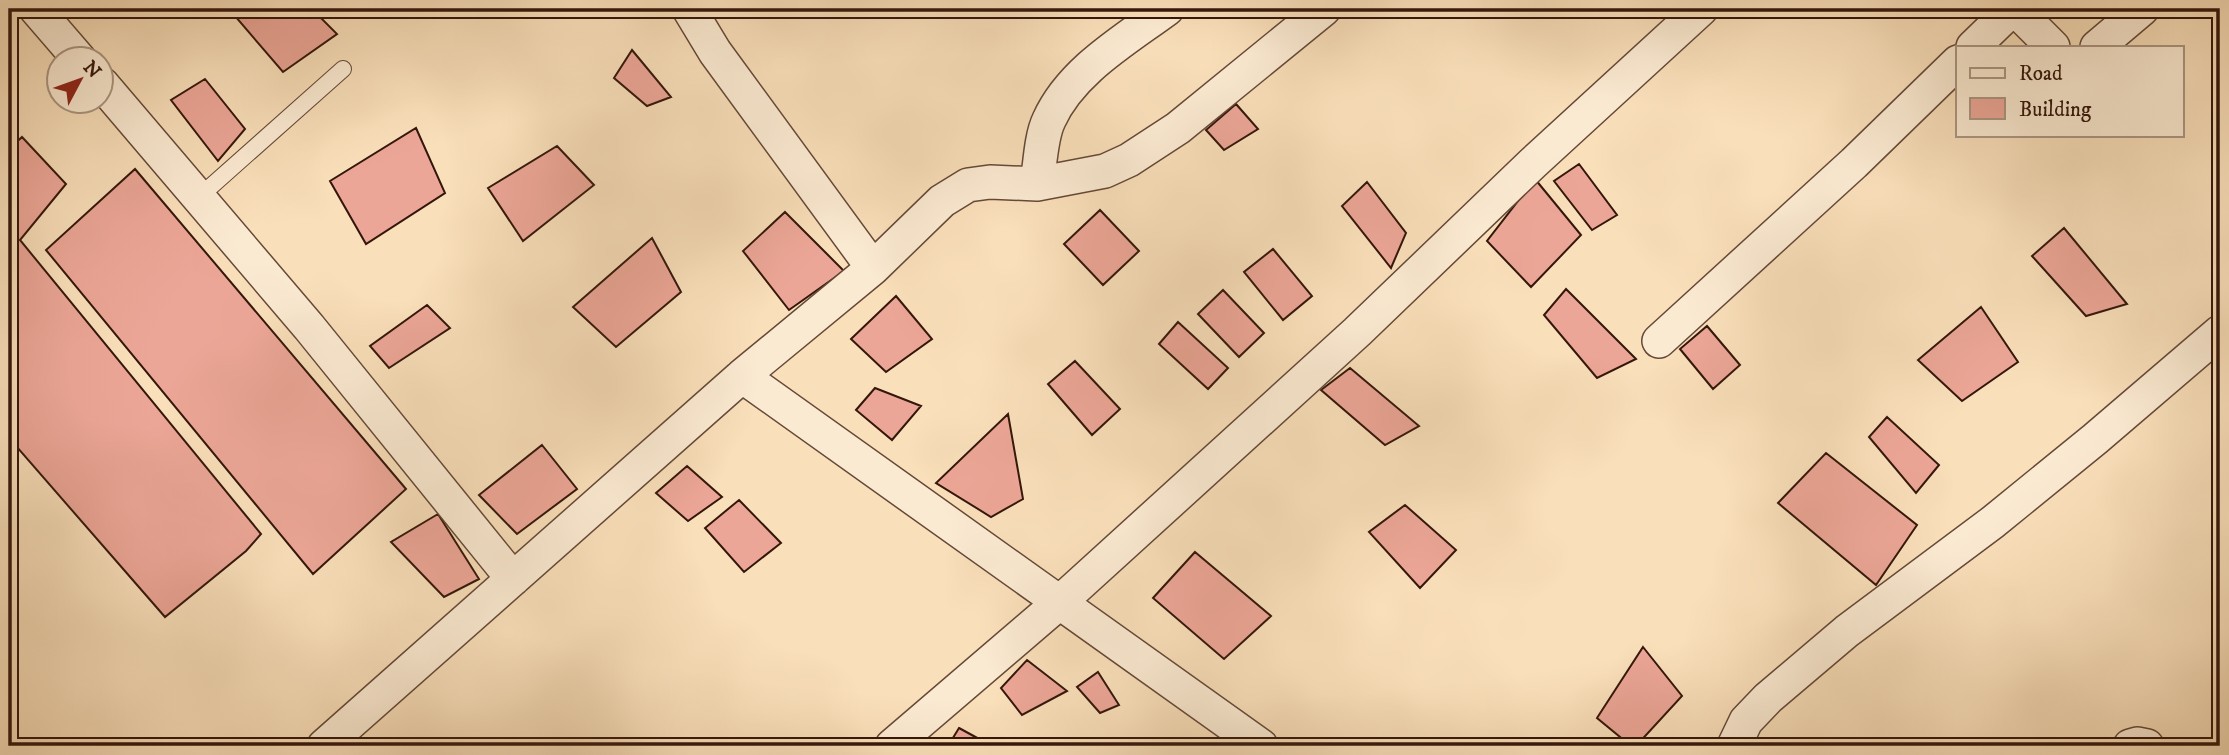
<svg xmlns="http://www.w3.org/2000/svg" width="2229" height="755" font-family="'IM FELL DW Pica',serif">
<style>
.building{fill:#eca697;stroke:#34170b;stroke-width:2}
.lines{fill:none;stroke-linecap:round;stroke-linejoin:round}
.lane-casing{stroke:#654937;stroke-width:18}
.street-casing{stroke:#654937;stroke-width:36}
.lane{stroke:#fbead2;stroke-width:16}
.street{stroke:#fbead2;stroke-width:33}
</style>
<rect width="100%" height="100%" fill="#f9dfba"/>
<filter id="stains"><feTurbulence type="fractalNoise" baseFrequency=".00286" numOctaves="4"/><feColorMatrix values="0 0 0 0 .2 0 0 0 0 .09 0 0 0 0 .02 0 0 0 .5 -.17"/></filter>
<radialGradient id="worn" r=".72"><stop offset=".6" stop-color="#630" stop-opacity="0"/><stop offset="1" stop-color="#630" stop-opacity=".3"/></radialGradient>
<path class="building" d="M 229,9 L 312,9 L 337,34 L 283,72 Z
M 632,50 L 671,97 L 647,106 L 614,78 Z
M 205,79 L 245,129 L 218,161 L 171,100 Z
M 1236,104 L 1258,129 L 1224,150 L 1206,130 Z
M 416,128 L 445,193 L 366,244 L 330,181 Z
M 22,137 L 66,184 L 20,240 L 261,534 L 246,551 L 165,617 L 9,438 L 9,149 Z
M 557,146 L 594,185 L 523,241 L 488,188 Z
M 1579,164 L 1617,215 L 1592,230 L 1554,181 Z
M 135,169 L 406,489 L 313,574 L 46,250 Z
M 1535,179 L 1581,235 L 1531,287 L 1487,241 Z
M 1367,182 L 1406,233 L 1391,268 L 1342,206 Z
M 1100,210 L 1139,251 L 1103,285 L 1064,244 Z
M 785,212 L 844,271 L 789,310 L 743,251 Z
M 2064,228 L 2127,304 L 2086,316 L 2032,256 Z
M 652,238 L 681,292 L 616,347 L 573,307 Z
M 1273,249 L 1312,296 L 1283,320 L 1244,272 Z
M 1566,289 L 1636,359 L 1597,378 L 1544,315 Z
M 1223,290 L 1264,333 L 1239,357 L 1198,314 Z
M 896,296 L 932,339 L 886,372 L 851,339 Z
M 427,305 L 450,328 L 389,368 L 370,346 Z
M 1981,307 L 2018,362 L 1962,401 L 1918,360 Z
M 1178,322 L 1228,368 L 1208,389 L 1159,344 Z
M 1707,326 L 1740,365 L 1713,389 L 1680,349 Z
M 1075,361 L 1120,409 L 1092,435 L 1048,384 Z
M 1350,368 L 1419,426 L 1385,445 L 1321,390 Z
M 875,388 L 921,406 L 892,440 L 856,410 Z
M 1008,414 L 1023,499 L 991,517 L 936,483 Z
M 1887,417 L 1939,465 L 1916,493 L 1869,437 Z
M 542,445 L 577,489 L 517,534 L 479,495 Z
M 1826,453 L 1917,525 L 1876,585 L 1778,503 Z
M 687,466 L 722,497 L 688,521 L 656,493 Z
M 739,500 L 781,543 L 744,572 L 705,528 Z
M 1405,505 L 1456,550 L 1420,588 L 1369,532 Z
M 438,514 L 479,579 L 444,597 L 391,542 Z
M 1195,552 L 1271,616 L 1224,659 L 1153,598 Z
M 1643,647 L 1682,696 L 1636,746 L 1631,746 L 1597,718 Z
M 1027,660 L 1067,691 L 1022,715 L 1001,688 Z
M 1098,672 L 1119,705 L 1100,713 L 1077,687 Z
M 959,728 L 992,746 L 948,746 Z"/>
<g class="lines">
<defs>
<path id="lane" d="M 199,197 L 343,69"/>
<path id="street" d="M 36,9 L 80,60
M 689,9 L 715,52 L 873,268
M 1973,47 L 2006,15 L 2014,12 L 2021,15 L 2053,47
M 2097,47 L 2142,9
M 102,84 L 309,327 L 513,579
M 1037,184 C 1040,165 1041,136 1049,120 C 1071,71 1125,40 1167,9
M 1659,341 L 1854,163 L 1958,62
M 742,376 L 1261,746
M 324,746 L 742,376 L 873,268 L 942,201 L 968,185 L 990,182 L 1037,184 L 1105,171 L 1129,160 L 1178,128 L 1324,9
M 892,746 L 1060,602 L 1357,332 L 1533,163 L 1701,9
M 1734,746 L 1746,721 L 1768,698 L 1847,631 L 1993,522 L 2095,439 L 2220,332
M 2130,746 L 2137,744 L 2147,746"/>
</defs>
<use href="#lane" class="lane-casing"/>
<use href="#street" class="street-casing"/>
<use href="#lane" class="lane"/>
<use href="#street" class="street"/>
</g>
<rect width="2229" height="755" fill="none" stroke="#f9dfba" stroke-width="35"/>
<rect x="10" y="10" width="2208" height="734" fill="none" stroke="#34170b" stroke-width="3.5"/>
<rect x="18" y="18" width="2194" height="720" fill="none" stroke="#34170b" stroke-width="2"/>
<rect x="1956" y="46" width="228" height="91" fill="#fbead2" stroke="#ab9682" stroke-width="2"/>
<rect x="1970" y="68" width="35" height="10" fill="#fbead2" stroke="#ab9682" stroke-width="2"/>
<text x="2019" y="80" font-size="21" fill="#34170b">Road</text>
<rect x="1970" y="98" width="35" height="21" fill="#eca697" stroke="#ab9682" stroke-width="2"/>
<text x="2019" y="116" font-size="21" fill="#34170b">Building</text>
<g transform="translate(80 80) rotate(49)"><circle r="33" fill="#fbead2" stroke="#ab9682" stroke-width="2"/>
<path d="M0-5L12 26L0 18L-12 26Z" fill="#8f2418"/>
<text y="-10" font-size="19" font-weight="bold" text-anchor="middle" fill="#34170b">N</text>
</g>
<rect width="100%" height="100%" filter="url(#stains)"/>
<rect width="100%" height="100%" fill="url(#worn)"/>
</svg>
